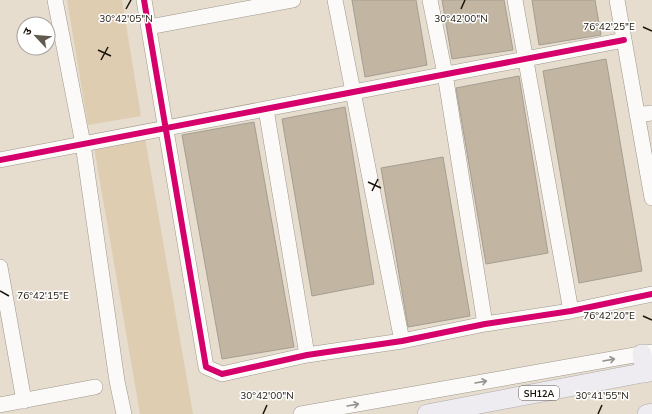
<svg xmlns="http://www.w3.org/2000/svg" width="652" height="414" font-family="Mulish,'Noto Sans Devanagari',sans-serif">
<style>
.green{fill:#decdb0}
.building{fill:#c2b6a2;stroke:#a49d92}
.lines{fill:none;stroke-linecap:round;stroke-linejoin:round}
.minor-casing{stroke:#9d978b;stroke-width:16}
.major-casing{stroke:#aeaaae;stroke-width:20}
.minor{stroke:#fbfaf8;stroke-width:15}
.major{stroke:#eeecf0;stroke-width:19}
.cycleway-casing{stroke:#fff;stroke-width:8}
.cycleway{stroke:#d6006c;stroke-width:6}
.oneway{stroke:#96928d}
.ticks{fill:none;stroke:#1a140a;stroke-width:1.5}
.labels{text-anchor:middle;dominant-baseline:central;stroke-width:3;stroke-linejoin:round;paint-order:stroke}
.shield{fill:#fff;stroke:#5f5a54;stroke-width:1}
.shield-label{font-size:9px;font-weight:bold;fill:#1a140a}
.ticks-label{font-size:10px;text-anchor:middle;fill:#1a140a;stroke:#fff;stroke-width:3;stroke-linejoin:round;paint-order:stroke}
</style>
<rect width="100%" height="100%" fill="#e6ddce"/>
<path class="green" d="M 67,0 L 122,0 L 141,116 L 88,125 Z
M 145,138 L 193,414 L 140,414 L 94,147 Z"/>
<path class="building" d="M 352,0 L 416,0 L 427,65 L 365,77 Z
M 442,0 L 504,0 L 513,50 L 452,59 Z
M 532,0 L 595,0 L 601,35 L 539,45 Z
M 606,59 L 642,271 L 579,283 L 543,71 Z
M 519,76 L 548,253 L 486,264 L 456,88 Z
M 345,107 L 374,284 L 312,296 L 282,119 Z
M 254,122 L 294,347 L 222,359 L 182,135 Z
M 443,157 L 470,316 L 408,327 L 381,168 Z"/>
<g class="lines">
<defs>
<path id="minor" d="M 55,0 L 83,144 L 117,381 L 124,414
M 144,0 L 206,367 L 222,374 L 307,355 L 402,341 L 485,324 L 571,311 L 652,294
M 335,0 L 402,341
M 430,0 L 445,74 L 485,324
M 515,0 L 571,311
M 617,0 L 652,198
M 149,27 L 293,0
M 266,109 L 307,355
M 637,115 L 652,113
M 0,160 L 624,40
M 0,267 L 24,401
M 0,405 L 95,387
M 301,414 L 652,352"/>
<path id="major" d="M 642,354 L 645,373
M 427,414 L 652,371
M 647,414 L 652,413"/>
</defs>
<use href="#minor" class="minor-casing"/>
<use href="#major" class="major-casing"/>
<use href="#minor" class="minor"/>
<use href="#major" class="major"/>
<defs>
<path id="cycleway" d="M 144,0 L 206,367 L 222,374 L 307,355 L 402,341 L 485,324 L 571,311 L 652,294
M 0,160 L 624,40"/>
</defs>
<use href="#cycleway" class="cycleway-casing"/>
<use href="#cycleway" class="cycleway"/>
</g>
<defs><path id="oneway-shaft" d="M-6 0H5M1.5-3L5.5 0L1.5 3" fill="none" stroke-width="1.6" stroke-linecap="round" stroke-linejoin="round"/></defs>
<g class="oneway">
<use href="#oneway-shaft" transform="translate(609 360) rotate(-10)"/>
<use href="#oneway-shaft" transform="translate(481 382) rotate(-10)"/>
<use href="#oneway-shaft" transform="translate(353 405) rotate(-10)"/>
</g>
<path class="ticks" d="M 126,9 L 131,0M 461,9 L 465,0M 643,27 L 652,31M 98,50 L 111,56M 101,60 L 108,47M 368,182 L 381,188M 372,191 L 378,179M 0,291 L 9,296M 643,316 L 652,320M 263,414 L 267,405M 598,414 L 602,405"/>
<g class="labels">
<rect class="shield" x="519" y="386" width="40" height="14" rx="3"/>
<g class="shield-label">
<text x="539" y="393">SH12A</text>
</g>
</g>
<g class="ticks-label">
<text x="126" y="22">30°42'05"N</text>
<text x="461" y="22">30°42'00"N</text>
<text x="609" y="30">76°42'25"E</text>
<text x="43" y="299">76°42'15"E</text>
<text x="609" y="319">76°42'20"E</text>
<text x="267" y="399">30°42'00"N</text>
<text x="602" y="399">30°41'55"N</text>
</g>
<g transform="translate(36 36) rotate(296)"><circle r="19" fill="#ffffff" stroke="#a3a19d"/>
<path d="M0-3L7 15L0 10L-7 15Z" fill="#615a4f"/>
<text y="-6" font-size="11" font-weight="bold" text-anchor="middle" fill="#1a140a">उ</text>
</g>
</svg>
